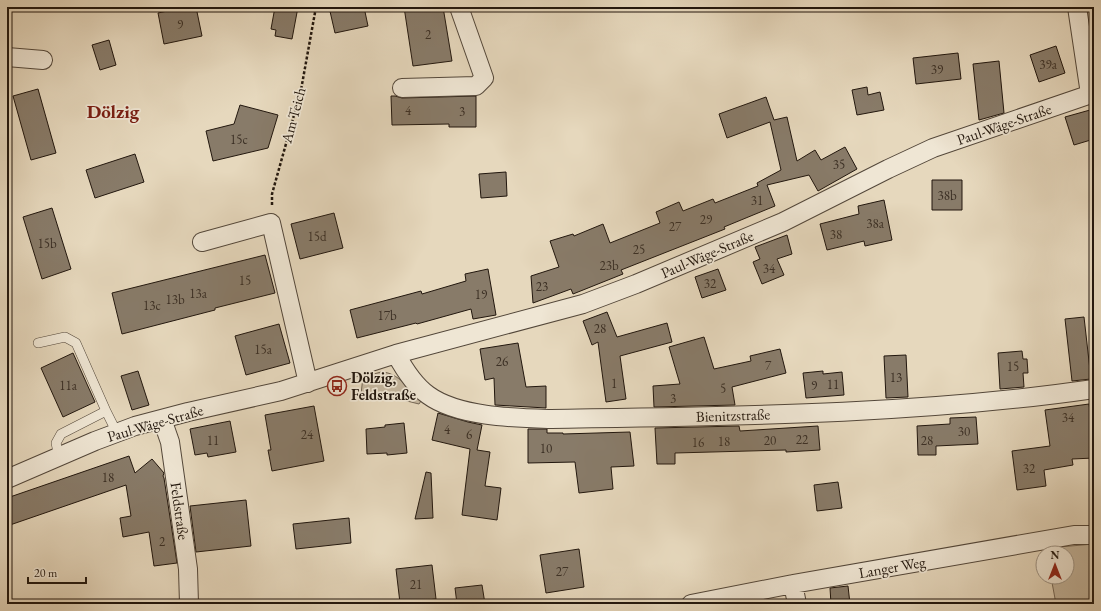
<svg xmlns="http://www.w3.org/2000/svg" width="1101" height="611" font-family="'EB Garamond',serif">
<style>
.green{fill:#c5b79f;stroke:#746756}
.building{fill:#887b69;stroke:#22170e}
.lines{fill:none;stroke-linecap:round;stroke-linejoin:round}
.service-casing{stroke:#53473a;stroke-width:10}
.minor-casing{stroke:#53473a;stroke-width:20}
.path{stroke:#22170e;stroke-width:2.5;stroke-dasharray:3 2;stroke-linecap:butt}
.service{stroke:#efe6d4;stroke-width:9}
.minor{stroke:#efe6d4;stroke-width:18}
.labels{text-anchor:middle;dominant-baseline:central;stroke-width:3.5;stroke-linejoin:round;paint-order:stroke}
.number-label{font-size:13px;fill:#3c3025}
.street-label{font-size:15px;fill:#22170e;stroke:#efe6d4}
.poi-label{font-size:15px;font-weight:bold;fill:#22170e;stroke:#efe6d4;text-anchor:start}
.district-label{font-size:19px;font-weight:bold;fill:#7a1f14;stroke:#efe6d4}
</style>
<rect width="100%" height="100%" fill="#e6d8bd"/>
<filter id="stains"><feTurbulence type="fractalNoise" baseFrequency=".005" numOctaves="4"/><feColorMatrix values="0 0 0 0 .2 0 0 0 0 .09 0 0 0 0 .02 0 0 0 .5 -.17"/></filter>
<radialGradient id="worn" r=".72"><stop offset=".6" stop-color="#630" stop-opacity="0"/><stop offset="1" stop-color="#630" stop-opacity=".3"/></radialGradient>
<path class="green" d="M 381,372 C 398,372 410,390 421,401 L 419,404 L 387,396 L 361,394 L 363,377 Z
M 1094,544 L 1094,604 L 1056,604 L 1051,577 L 1067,577 L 1067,553 L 1047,553 L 1047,548 Z
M 753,600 L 773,600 L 780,604 L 732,604 Z"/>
<path class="building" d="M 186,7 L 196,7 L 202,36 L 164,44 L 158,13 Z
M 275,7 L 298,7 L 292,39 L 275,36 L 276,30 L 271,29 Z
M 329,7 L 364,7 L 368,26 L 335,33 Z
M 404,7 L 443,7 L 452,61 L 413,66 Z
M 109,40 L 116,65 L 100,70 L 92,45 Z
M 1056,46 L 1065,73 L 1039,82 L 1030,55 Z
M 958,53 L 961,79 L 916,84 L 913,58 Z
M 999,61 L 1004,113 L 979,120 L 973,64 Z
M 867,87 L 868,95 L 880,92 L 884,110 L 857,115 L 852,90 Z
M 38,89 L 56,153 L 31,160 L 13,96 Z
M 391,96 L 395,96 L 402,98 L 476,96 L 476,127 L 449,127 L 449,124 L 392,125 Z
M 766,97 L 774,120 L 787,117 L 797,161 L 815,150 L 821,160 L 845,147 L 857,169 L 818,191 L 809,175 L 767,185 L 775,206 L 724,227 L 725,229 L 621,270 L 623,274 L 573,294 L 571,289 L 533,303 L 531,276 L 559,267 L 550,241 L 573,234 L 574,236 L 603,224 L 610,243 L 660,223 L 656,212 L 679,202 L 683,211 L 713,199 L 715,203 L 758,186 L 757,183 L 781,170 L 770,122 L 727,138 L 719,114 Z
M 240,105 L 278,115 L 268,148 L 213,161 L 206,131 L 234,124 Z
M 1090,110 L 1094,123 L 1094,139 L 1074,145 L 1065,117 Z
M 135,154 L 144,182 L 95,198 L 86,170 Z
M 506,172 L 507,196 L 481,198 L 479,174 Z
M 932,180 L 962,180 L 962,210 L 932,210 Z
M 884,200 L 892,240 L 865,246 L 864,241 L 827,250 L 820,224 L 859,214 L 858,206 Z
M 52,208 L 71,269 L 42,279 L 23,217 Z
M 334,213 L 343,248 L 300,259 L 291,224 Z
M 787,235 L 792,254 L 777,259 L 784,275 L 762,284 L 753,262 L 760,259 L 755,247 Z
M 265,255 L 275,293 L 215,308 L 215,310 L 122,334 L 112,293 Z
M 488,269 L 496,315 L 473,319 L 471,309 L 417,324 L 416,323 L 357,338 L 350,310 L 421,291 L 422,294 L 466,281 L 465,274 Z
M 718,269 L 726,290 L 702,298 L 695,277 Z
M 607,312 L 617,337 L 667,323 L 672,342 L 620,356 L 626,399 L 606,402 L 598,342 L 592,345 L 583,321 Z
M 1084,317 L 1091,379 L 1072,381 L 1065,319 Z
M 279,324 L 290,363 L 246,375 L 235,336 Z
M 704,337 L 714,369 L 751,361 L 750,356 L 780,349 L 786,373 L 732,387 L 735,405 L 654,407 L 653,386 L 680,384 L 669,347 Z
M 518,343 L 526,387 L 546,386 L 546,408 L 495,405 L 494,378 L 485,380 L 480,349 Z
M 1022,351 L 1023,359 L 1027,359 L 1028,373 L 1023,373 L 1024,387 L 1000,389 L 998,353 Z
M 73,353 L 95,402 L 63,417 L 41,368 Z
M 906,355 L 908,397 L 886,398 L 884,356 Z
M 138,371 L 149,405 L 132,410 L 121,376 Z
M 823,371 L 823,374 L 842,372 L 844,395 L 806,398 L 803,373 Z
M 1089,404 L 1094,439 L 1094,458 L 1072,459 L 1073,465 L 1044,470 L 1046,486 L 1017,490 L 1012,451 L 1050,446 L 1045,410 Z
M 314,406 L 324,461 L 272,471 L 268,450 L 271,450 L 265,415 Z
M 438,413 L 468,422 L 482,425 L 477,450 L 490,452 L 485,486 L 501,488 L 497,520 L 462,515 L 470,449 L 432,440 Z
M 976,417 L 978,444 L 936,446 L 936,455 L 918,455 L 917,426 L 950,424 L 950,418 Z
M 230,421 L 236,452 L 208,457 L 207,453 L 195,455 L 190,429 Z
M 404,423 L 407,453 L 387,455 L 387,453 L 367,454 L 366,429 L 385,427 L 385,425 Z
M 739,426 L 740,431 L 818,426 L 820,450 L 786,452 L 786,450 L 675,453 L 675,464 L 657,464 L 655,428 Z
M 528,429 L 547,429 L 547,433 L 563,433 L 563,434 L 630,432 L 634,466 L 611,467 L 613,489 L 579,493 L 575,462 L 528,463 Z
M 129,456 L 135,473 L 152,459 L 164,473 L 163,476 L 164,478 L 177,563 L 154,566 L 149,532 L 123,537 L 120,518 L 131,516 L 126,485 L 7,526 L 7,498 Z
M 426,472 L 431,473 L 433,518 L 415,519 Z
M 838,482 L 842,508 L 817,511 L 814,485 Z
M 246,500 L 251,546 L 196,552 L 190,506 Z
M 349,518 L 351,543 L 296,549 L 293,524 Z
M 579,549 L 584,587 L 546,593 L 540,555 Z
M 432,565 L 436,599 L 400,603 L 396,569 Z
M 482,585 L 485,604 L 457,604 L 455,588 Z
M 848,586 L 850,604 L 831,604 L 830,588 Z"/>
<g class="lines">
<defs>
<path id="service" d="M 38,343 L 65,337 L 76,343 L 106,411 L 61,434 L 56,443 L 59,457
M 106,411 L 117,433"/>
<path id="minor" d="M 1077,7 L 1090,94
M 7,57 L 43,60
M 402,88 L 476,86 L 484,78 L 459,7
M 202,242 L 271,223 L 308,383
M 396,354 C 404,369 414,385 428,395 C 458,417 515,418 551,419 C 732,416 914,415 1094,389
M 162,419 L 170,442 L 188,569 L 189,604
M 7,479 L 95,441 L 135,426 L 188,412 L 281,391 L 396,354 L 583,304 L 636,284 L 783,222 L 888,169 L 933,148 L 1094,93
M 793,584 L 797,604
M 691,604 L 793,584 L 1074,535 L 1094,535"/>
</defs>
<use href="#service" class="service-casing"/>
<use href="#minor" class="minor-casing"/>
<path class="path" d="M 272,205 L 272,194 L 301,90 L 316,7"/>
<use href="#service" class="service"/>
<use href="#minor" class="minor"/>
</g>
<defs>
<symbol id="bus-ring" viewBox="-11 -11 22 22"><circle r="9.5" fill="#efe6d4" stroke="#8f2418" stroke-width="1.5"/><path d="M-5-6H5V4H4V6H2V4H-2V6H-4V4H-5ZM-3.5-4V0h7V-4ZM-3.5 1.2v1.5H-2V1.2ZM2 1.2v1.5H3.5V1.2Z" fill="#8f2418"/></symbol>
</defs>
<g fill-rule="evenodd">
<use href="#bus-ring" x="326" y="375" width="22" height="22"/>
</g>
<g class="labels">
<g class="number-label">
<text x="180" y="24">9</text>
<text x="428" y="34">2</text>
<text x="1048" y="64">39a</text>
<text x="937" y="69">39</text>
<text x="408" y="110">4</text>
<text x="462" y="111">3</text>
<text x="239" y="139">15c</text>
<text x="839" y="164">35</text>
<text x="947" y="195">38b</text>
<text x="757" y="200">31</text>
<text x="706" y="219">29</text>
<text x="875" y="223">38a</text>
<text x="675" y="226">27</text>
<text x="836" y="234">38</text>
<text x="317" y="236">15d</text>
<text x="47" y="243">15b</text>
<text x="639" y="249">25</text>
<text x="609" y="265">23b</text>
<text x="769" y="268">34</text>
<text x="245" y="280">15</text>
<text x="710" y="283">32</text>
<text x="542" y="286">23</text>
<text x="198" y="293">13a</text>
<text x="481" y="294">19</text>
<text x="175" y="299">13b</text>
<text x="152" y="305">13c</text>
<text x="387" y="315">17b</text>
<text x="600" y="328">28</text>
<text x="263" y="349">15a</text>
<text x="502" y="361">26</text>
<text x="768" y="365">7</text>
<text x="1013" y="366">15</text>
<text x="896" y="377">13</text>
<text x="614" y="383">1</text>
<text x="833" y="384">11</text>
<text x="68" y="385">11a</text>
<text x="814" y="385">9</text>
<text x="723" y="388">5</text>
<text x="673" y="398">3</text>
<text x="1068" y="417">34</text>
<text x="447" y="429">4</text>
<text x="964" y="431">30</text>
<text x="307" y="434">24</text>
<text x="469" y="434">6</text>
<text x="802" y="439">22</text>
<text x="213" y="440">11</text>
<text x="770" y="440">20</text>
<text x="927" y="440">28</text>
<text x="724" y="441">18</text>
<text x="698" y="442">16</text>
<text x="546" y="448">10</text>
<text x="1029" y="468">32</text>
<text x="108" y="477">18</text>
<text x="162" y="541">2</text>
<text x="562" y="571">27</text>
<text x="416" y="584">21</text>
</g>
<g class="street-label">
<text transform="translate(293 115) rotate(-75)">Am Teich</text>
<text transform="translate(1004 124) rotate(-19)">Paul-Wäge-Straße</text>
<text transform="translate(707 254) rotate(-23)">Paul-Wäge-Straße</text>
<text transform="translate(733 415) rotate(-2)">Bienitzstraße</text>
<text transform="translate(155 423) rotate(-16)">Paul-Wäge-Straße</text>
<text transform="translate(180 511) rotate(82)">Feldstraße</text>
<text transform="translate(892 567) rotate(-10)">Langer Weg</text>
</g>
<g class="poi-label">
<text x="351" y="377">Dölzig,<tspan x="351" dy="17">Feldstraße</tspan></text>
</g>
<g class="district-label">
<text x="113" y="111">Dölzig</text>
</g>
</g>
<rect width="1101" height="611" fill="none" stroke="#e6d8bd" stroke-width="24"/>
<rect x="8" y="8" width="1085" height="595" fill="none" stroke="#22170e" stroke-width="2"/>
<rect x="12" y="12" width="1077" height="587" fill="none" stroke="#22170e"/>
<g transform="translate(1055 565)"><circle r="19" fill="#efe6d4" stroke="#9d9385"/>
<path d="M0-3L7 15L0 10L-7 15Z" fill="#8f2418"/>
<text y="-6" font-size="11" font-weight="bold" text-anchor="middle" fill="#22170e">N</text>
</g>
<path d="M28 577v6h58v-6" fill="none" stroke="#22170e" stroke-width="2"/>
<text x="34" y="577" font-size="12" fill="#22170e" stroke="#efe6d4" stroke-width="3" paint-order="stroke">20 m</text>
<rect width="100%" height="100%" filter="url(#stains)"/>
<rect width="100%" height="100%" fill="url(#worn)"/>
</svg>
